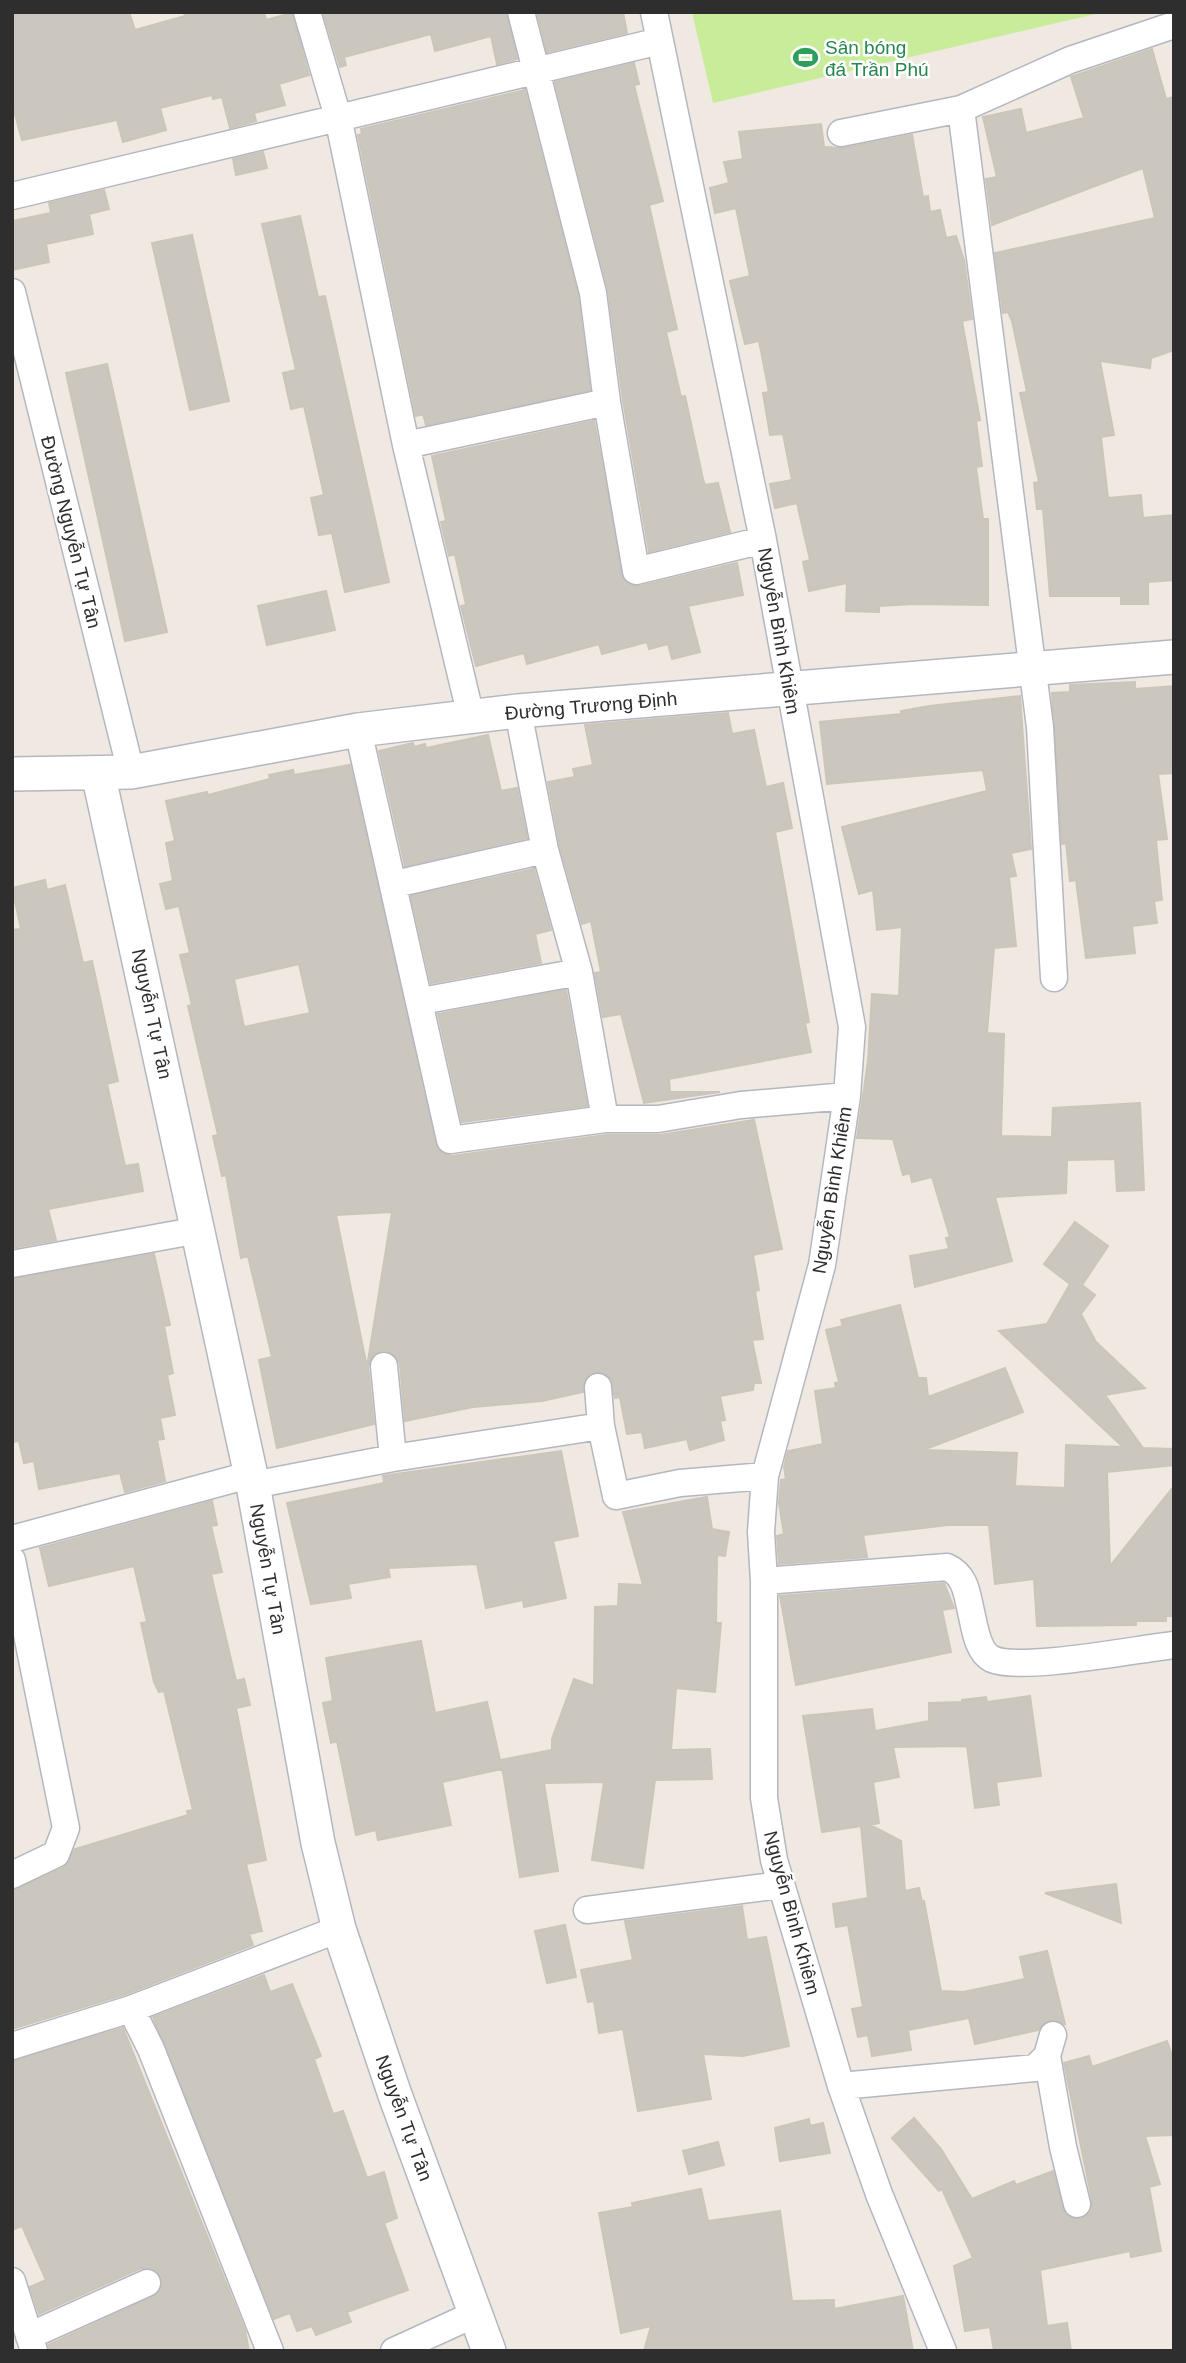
<svg xmlns="http://www.w3.org/2000/svg" width="1186" height="2363" font-family="Helvetica,sans-serif">
<style>
.pitch{fill:#c9ec9a}
.building{fill:#cbc7bf;stroke:#cbc5ba;stroke-width:2;fill-rule:evenodd}
.lines{fill:none;stroke-linecap:round;stroke-linejoin:round}
.minor-casing{stroke:#b4b7c1;stroke-width:29}
.tertiary-casing{stroke:#b4b7c1;stroke-width:36}
.minor{stroke:#fff;stroke-width:26}
.tertiary{stroke:#fff;stroke-width:33}
.labels{text-anchor:middle;dominant-baseline:central;stroke-width:5;stroke-linejoin:round;paint-order:stroke}
.leisure-label{font-size:19px;fill:#27864d;stroke:#fff;text-anchor:start}
.street-label{font-size:19px;fill:#2e2e2e;stroke:#fff}
</style>
<rect width="100%" height="100%" fill="#efe9e1"/>
<path class="pitch" d="M 692,12 L 1104,12 L 713,103 Z"/>
<path class="building" d="M 12,12 L 129,12 L 135,30 L 185,16 L 184,12 L 264,12 L 266,20 L 292,13 L 309,75 L 279,84 L 285,105 L 254,113 L 256,121 L 230,128 L 222,97 L 213,99 L 212,95 L 160,108 L 166,130 L 123,142 L 117,120 L 22,140 L 12,103 Z
M 323,12 L 506,12 L 517,59 L 497,64 L 491,36 L 435,51 L 431,34 L 344,57 L 346,65 L 340,67 Z
M 537,12 L 623,12 L 627,33 L 547,52 Z
M 1152,49 L 1166,99 L 1174,97 L 1174,350 L 1151,358 L 1150,368 L 1100,361 L 1114,435 L 1101,437 L 1108,498 L 1141,495 L 1143,518 L 1174,515 L 1174,580 L 1148,582 L 1148,604 L 1121,604 L 1121,596 L 1050,596 L 1043,509 L 1037,509 L 1034,483 L 1039,482 L 1020,393 L 1027,392 L 1012,321 L 1008,312 L 1003,313 L 995,253 L 1155,218 L 1143,168 L 992,225 L 986,179 L 997,177 L 983,117 L 1021,109 L 1026,133 L 1084,118 L 1071,77 Z
M 634,63 L 639,84 L 634,85 L 663,201 L 649,205 L 677,329 L 666,332 L 681,397 L 685,396 L 703,479 L 705,485 L 718,483 L 730,532 L 649,552 L 623,400 L 608,289 L 555,82 Z
M 525,90 L 578,296 L 590,390 L 426,425 L 423,414 L 416,416 L 358,135 L 362,134 L 361,129 Z
M 821,124 L 824,147 L 844,148 L 912,135 L 923,197 L 928,196 L 930,212 L 940,210 L 946,238 L 956,236 L 964,260 L 972,319 L 962,321 L 980,420 L 976,421 L 982,466 L 976,467 L 983,519 L 988,519 L 988,605 L 914,604 L 879,606 L 879,612 L 846,611 L 847,583 L 809,591 L 803,562 L 810,560 L 797,503 L 775,508 L 770,484 L 792,480 L 783,434 L 770,435 L 763,393 L 769,392 L 759,341 L 745,344 L 730,281 L 750,276 L 736,208 L 715,213 L 710,188 L 729,183 L 724,162 L 743,159 L 739,132 Z
M 263,152 L 267,168 L 236,175 L 233,159 Z
M 104,190 L 109,209 L 89,214 L 93,234 L 46,244 L 49,262 L 12,270 L 12,221 L 51,213 L 49,203 Z
M 300,216 L 318,297 L 325,296 L 389,582 L 345,592 L 332,533 L 319,535 L 311,498 L 324,495 L 304,406 L 291,409 L 283,373 L 296,370 L 262,224 Z
M 192,235 L 229,401 L 190,410 L 152,243 Z
M 107,364 L 167,632 L 125,641 L 66,373 Z
M 594,421 L 624,581 L 640,586 L 737,563 L 743,595 L 688,606 L 700,652 L 672,659 L 668,644 L 649,649 L 647,642 L 602,654 L 599,644 L 527,664 L 524,653 L 476,666 L 461,606 L 466,605 L 455,554 L 449,556 L 441,522 L 446,521 L 432,456 Z
M 326,591 L 335,630 L 267,645 L 258,606 Z
M 1135,682 L 1135,689 L 1174,686 L 1174,773 L 1158,774 L 1167,839 L 1156,840 L 1162,900 L 1154,901 L 1157,923 L 1132,926 L 1135,953 L 1086,958 L 1076,880 L 1070,881 L 1066,843 L 1062,844 L 1052,693 L 1070,692 L 1070,685 Z
M 1020,696 L 1031,849 L 1011,853 L 1016,876 L 1009,877 L 1016,946 L 994,948 L 987,1033 L 1004,1034 L 1001,1136 L 1052,1137 L 1053,1108 L 1140,1103 L 1144,1190 L 1117,1191 L 1115,1159 L 1067,1160 L 1066,1193 L 995,1197 L 1012,1261 L 915,1287 L 910,1256 L 949,1249 L 946,1238 L 950,1237 L 932,1177 L 912,1182 L 910,1173 L 903,1175 L 893,1139 L 857,1138 L 868,1061 L 872,994 L 899,996 L 902,927 L 877,930 L 873,890 L 859,894 L 842,827 L 987,791 L 983,770 L 827,784 L 820,722 L 901,714 L 901,711 L 929,706 Z
M 728,713 L 732,734 L 754,730 L 766,787 L 783,783 L 792,828 L 775,832 L 809,1022 L 805,1023 L 811,1052 L 669,1079 L 670,1092 L 720,1092 L 644,1103 L 621,1014 L 603,1017 L 595,973 L 601,972 L 591,921 L 582,924 L 560,846 L 548,782 L 575,777 L 573,769 L 593,765 L 585,725 Z
M 488,735 L 501,791 L 517,788 L 527,838 L 405,866 L 379,751 L 413,743 L 414,747 L 425,744 L 426,748 Z
M 350,765 L 439,1151 L 452,1156 L 606,1135 L 660,1135 L 754,1120 L 782,1249 L 753,1255 L 759,1290 L 755,1291 L 763,1339 L 752,1340 L 761,1383 L 754,1383 L 753,1390 L 720,1396 L 725,1420 L 720,1421 L 724,1440 L 690,1450 L 687,1439 L 645,1448 L 642,1432 L 627,1434 L 620,1397 L 615,1398 L 611,1379 L 597,1371 L 584,1380 L 583,1392 L 542,1401 L 473,1407 L 405,1421 L 400,1364 L 391,1352 L 383,1350 L 374,1354 L 368,1367 L 374,1424 L 277,1448 L 259,1360 L 272,1357 L 248,1256 L 241,1258 L 226,1175 L 222,1176 L 213,1136 L 218,1135 L 188,1006 L 192,1005 L 180,955 L 190,953 L 179,906 L 166,909 L 160,884 L 173,881 L 166,843 L 175,841 L 166,801 L 207,792 L 208,795 L 270,779 L 269,775 L 293,770 L 294,775 ZM 299,964 L 310,1013 L 244,1027 L 234,979 ZM 392,1212 L 367,1367 L 336,1215 Z
M 534,869 L 551,930 L 535,934 L 541,963 L 431,983 L 411,896 Z
M 45,880 L 47,890 L 65,885 L 83,963 L 92,961 L 118,1081 L 107,1084 L 125,1166 L 138,1164 L 143,1191 L 48,1209 L 56,1240 L 12,1248 L 12,930 L 21,929 L 12,888 Z
M 566,990 L 587,1106 L 462,1122 L 438,1014 Z
M 1075,1222 L 1108,1246 L 1082,1285 L 1095,1295 L 1081,1314 L 1096,1342 L 1145,1388 L 1105,1395 L 1143,1448 L 1174,1449 L 1174,1465 L 1107,1472 L 1110,1566 L 1174,1486 L 1174,1616 L 1166,1616 L 1166,1621 L 1136,1621 L 1136,1625 L 1037,1626 L 1034,1579 L 995,1584 L 989,1525 L 948,1525 L 863,1535 L 867,1557 L 779,1564 L 777,1536 L 784,1534 L 779,1503 L 781,1480 L 786,1479 L 784,1467 L 788,1451 L 823,1444 L 815,1391 L 836,1388 L 835,1383 L 839,1382 L 826,1330 L 843,1326 L 841,1320 L 900,1305 L 918,1378 L 926,1378 L 928,1397 L 1005,1368 L 1023,1412 L 923,1450 L 1017,1453 L 1015,1486 L 1065,1488 L 1066,1445 L 1123,1447 L 999,1331 L 1047,1324 L 1070,1284 L 1044,1264 Z
M 154,1254 L 170,1325 L 164,1326 L 173,1373 L 167,1375 L 175,1415 L 160,1418 L 164,1439 L 157,1440 L 165,1481 L 125,1492 L 120,1473 L 39,1489 L 34,1461 L 24,1463 L 19,1441 L 12,1442 L 12,1279 Z
M 561,1451 L 578,1536 L 553,1541 L 566,1598 L 524,1607 L 523,1600 L 486,1608 L 477,1564 L 388,1568 L 390,1577 L 348,1584 L 351,1598 L 311,1604 L 287,1503 L 384,1483 L 383,1476 L 396,1474 Z
M 707,1497 L 712,1529 L 729,1532 L 725,1556 L 717,1555 L 716,1623 L 721,1623 L 715,1692 L 676,1688 L 671,1750 L 710,1749 L 712,1779 L 655,1780 L 643,1868 L 592,1860 L 604,1782 L 544,1783 L 558,1871 L 520,1877 L 501,1760 L 552,1750 L 552,1739 L 574,1679 L 594,1686 L 595,1607 L 618,1606 L 619,1584 L 643,1585 L 623,1512 Z
M 212,1501 L 217,1525 L 211,1526 L 222,1572 L 211,1574 L 236,1681 L 244,1679 L 250,1705 L 236,1708 L 266,1860 L 246,1864 L 262,1931 L 249,1934 L 253,1945 L 126,1994 L 12,2029 L 12,1891 L 63,1868 L 75,1849 L 188,1815 L 187,1811 L 193,1810 L 164,1691 L 159,1692 L 154,1682 L 141,1623 L 147,1622 L 134,1566 L 49,1586 L 40,1548 Z
M 944,1583 L 954,1608 L 942,1610 L 951,1652 L 796,1685 L 780,1596 Z
M 421,1641 L 435,1713 L 487,1702 L 502,1769 L 442,1782 L 451,1825 L 378,1840 L 376,1830 L 356,1835 L 337,1741 L 331,1743 L 323,1703 L 333,1701 L 326,1658 Z
M 1030,1696 L 1041,1776 L 996,1782 L 999,1805 L 975,1808 L 967,1746 L 893,1747 L 899,1777 L 873,1782 L 879,1823 L 870,1825 L 901,1841 L 905,1891 L 919,1888 L 922,1902 L 924,1901 L 941,1991 L 963,1992 L 1025,1979 L 1020,1957 L 1047,1951 L 1065,2024 L 1050,2020 L 1038,2030 L 975,2044 L 969,2018 L 908,2030 L 911,2050 L 872,2056 L 868,2035 L 858,2037 L 852,2009 L 863,2007 L 848,1925 L 836,1927 L 833,1904 L 868,1898 L 861,1826 L 822,1832 L 803,1716 L 872,1709 L 875,1731 L 929,1721 L 929,1703 L 962,1702 L 962,1700 L 986,1697 L 987,1702 Z
M 1116,1884 L 1121,1923 L 1045,1893 Z
M 742,1906 L 747,1940 L 766,1937 L 789,2046 L 743,2056 L 703,2054 L 711,2099 L 638,2111 L 623,2029 L 599,2033 L 594,2001 L 588,2002 L 581,1970 L 633,1960 L 625,1921 Z
M 565,1925 L 576,1977 L 547,1983 L 535,1931 Z
M 264,1975 L 270,1992 L 292,1984 L 321,2056 L 314,2059 L 333,2114 L 343,2111 L 367,2178 L 384,2172 L 397,2218 L 384,2223 L 408,2290 L 347,2312 L 351,2322 L 316,2335 L 312,2326 L 297,2331 L 290,2313 L 274,2319 L 153,2017 Z
M 123,2028 L 245,2330 L 249,2351 L 49,2351 L 48,2345 L 153,2297 L 163,2284 L 157,2271 L 141,2268 L 39,2314 L 30,2287 L 46,2280 L 22,2226 L 12,2230 L 12,2061 Z
M 1167,2041 L 1174,2061 L 1174,2135 L 1145,2136 L 1160,2184 L 1149,2187 L 1161,2251 L 1131,2257 L 1130,2251 L 1040,2270 L 1047,2326 L 1067,2323 L 1071,2351 L 994,2351 L 990,2327 L 965,2331 L 954,2266 L 973,2258 L 942,2189 L 939,2191 L 892,2138 L 914,2118 L 941,2149 L 972,2199 L 1014,2181 L 1016,2185 L 1053,2171 L 1065,2214 L 1081,2219 L 1092,2209 L 1092,2200 L 1064,2063 L 1089,2056 L 1092,2067 Z
M 809,2119 L 810,2126 L 823,2123 L 830,2153 L 780,2161 L 775,2128 Z
M 718,2142 L 724,2165 L 689,2174 L 683,2151 Z
M 701,2189 L 708,2221 L 780,2211 L 792,2301 L 834,2300 L 834,2309 L 903,2296 L 913,2351 L 644,2351 L 651,2326 L 621,2333 L 599,2213 L 633,2207 L 632,2203 Z"/>
<g class="lines">
<defs>
<path id="minor" d="M 307,12 L 338,117 L 406,445 L 471,717
M 521,12 L 593,293 L 607,402 L 636,571 L 763,540
M 654,12 L 763,540 L 852,1027 L 847,1096 L 822,1265 L 765,1476 L 761,1532 L 764,1581 L 764,1798 L 774,1860 L 841,2086 L 879,2194 L 943,2351
M 841,133 L 961,109
M 12,196 L 660,41
M 12,292 L 131,772
M 406,445 L 607,402
M 518,711 L 545,850 L 579,972 L 605,1119
M 358,730 L 450,1140 L 605,1119 L 658,1119 L 741,1105 L 847,1096
M 395,884 L 545,850
M 1054,978 L 1040,727 L 961,109 L 1070,60 L 1174,25
M 421,1001 L 579,972
M 12,1264 L 199,1230
M 384,1366 L 393,1458
M 598,1387 L 601,1426
M 253,1485 L 393,1458 L 601,1426 L 616,1496 L 680,1483 L 765,1476
M 12,1539 L 249,1475
M 12,1560 L 66,1828 L 56,1854 L 12,1875
M 764,1581 L 947,1567 C 967,1576 967,1596 972,1616 C 975,1630 978,1652 992,1659 C 1020,1672 1137,1649 1174,1645
M 587,1910 L 781,1885
M 131,2009 L 151,2049 L 270,2351
M 12,2046 L 131,2009 L 339,1929
M 1047,2056 L 1063,2147 L 1077,2204
M 841,2086 L 1035,2068 L 1047,2056 L 1053,2035
M 12,2281 L 34,2351
M 29,2336 L 147,2283
M 394,2351 L 475,2314"/>
<path id="tertiary" d="M 98,773 L 253,1485 L 318,1843 L 339,1929 L 395,2095 L 489,2351
M 12,774 L 131,772 L 358,730 L 518,711 L 1174,657"/>
</defs>
<use href="#minor" class="minor-casing"/>
<use href="#tertiary" class="tertiary-casing"/>
<use href="#minor" class="minor"/>
<use href="#tertiary" class="tertiary"/>
</g>
<defs>
<symbol id="stadium-bare" viewBox="-9 -9 18 18"><path d="M0-5a6.5 5 0 1 0 0 10a6.5 5 0 1 0 0-10ZM-3.5-1.8h7v3.6h-7Z" fill="#2e9e5b" stroke="#fff" stroke-width="2.5" paint-order="stroke"/></symbol>
</defs>
<g fill-rule="evenodd">
<use href="#stadium-bare" x="788" y="40" width="35" height="35"/>
</g>
<g class="labels">
<g class="leisure-label">
<text x="825" y="47">Sân bóng<tspan x="825" dy="22">đá Trần Phú</tspan></text>
</g>
<g class="street-label">
<text transform="translate(71 532) rotate(76)">Đường Nguyễn Tự Tân</text>
<text transform="translate(779 631) rotate(80)">Nguyễn Bình Khiêm</text>
<text transform="translate(591 706) rotate(-5)">Đường Trương Định</text>
<text transform="translate(152 1014) rotate(78)">Nguyễn Tự Tân</text>
<text transform="translate(832 1190) rotate(-81)">Nguyễn Bình Khiêm</text>
<text transform="translate(268 1569) rotate(80)">Nguyễn Tự Tân</text>
<text transform="translate(792 1913) rotate(75)">Nguyễn Bình Khiêm</text>
<text transform="translate(404 2118) rotate(70)">Nguyễn Tự Tân</text>
</g>
</g>
<rect width="1186" height="2363" fill="none" stroke="#2e2e2e" stroke-width="28"/>
</svg>
